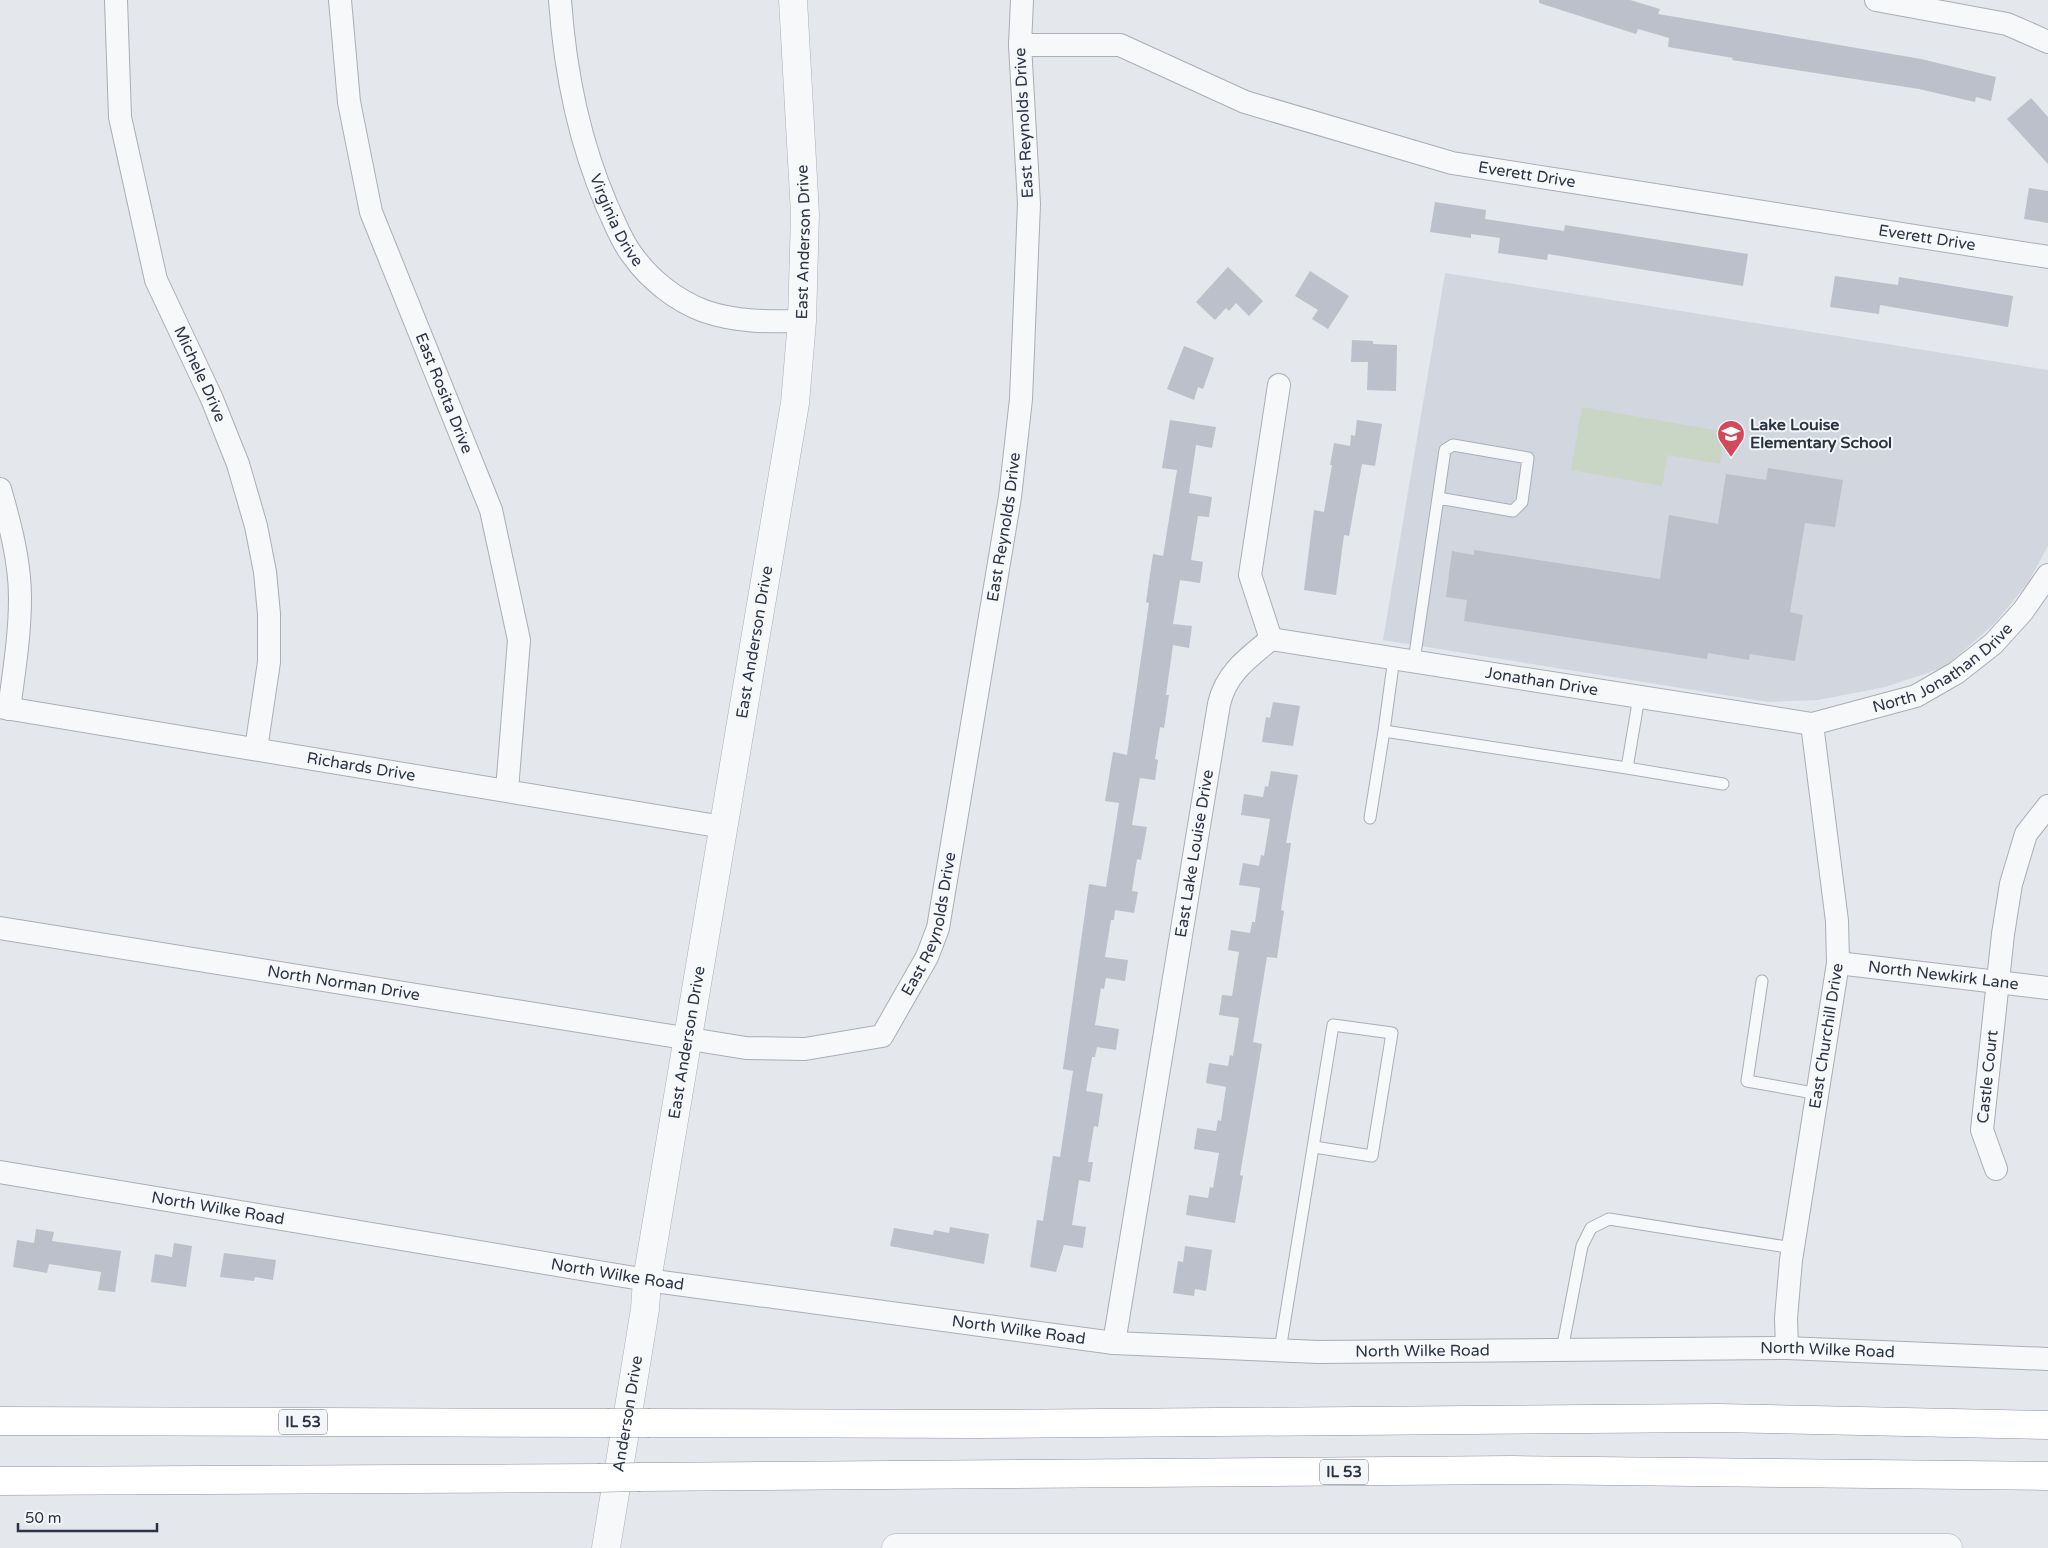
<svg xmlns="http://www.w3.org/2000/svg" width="2048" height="1548" font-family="'Varela Round',sans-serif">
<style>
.built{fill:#d2d6de}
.green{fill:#c9d6c5}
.building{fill:#bbc0ca}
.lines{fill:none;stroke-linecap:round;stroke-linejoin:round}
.service-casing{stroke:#a9aeb7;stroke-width:13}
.minor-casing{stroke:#a9aeb7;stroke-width:24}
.tertiary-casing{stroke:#a9aeb7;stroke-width:29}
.motorway-casing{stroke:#8b94a3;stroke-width:29}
.service{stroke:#f7f8fa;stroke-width:11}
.minor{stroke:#f7f8fa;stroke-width:22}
.tertiary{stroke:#f7f8fa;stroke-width:28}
.motorway{stroke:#fff;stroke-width:28}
.motorway-bridge-casing{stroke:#8b94a3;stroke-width:29;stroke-linecap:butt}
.motorway-bridge{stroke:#fff;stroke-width:28}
.labels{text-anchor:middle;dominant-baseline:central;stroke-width:4;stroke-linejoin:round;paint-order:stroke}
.shield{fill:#f4f6f9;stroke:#676e7b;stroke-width:1}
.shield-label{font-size:15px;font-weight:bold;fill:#2b3445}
.street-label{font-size:16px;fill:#2b3445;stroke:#f4f6f9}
.poi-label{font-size:16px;font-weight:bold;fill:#2b3445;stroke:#f4f6f9;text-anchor:start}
</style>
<rect width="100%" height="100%" fill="#e4e7ec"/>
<path class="built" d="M 1445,273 L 2048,370 L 2048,546 L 2027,584 L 1994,624 L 1945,667 L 1885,687 L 1818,700 L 1768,702 L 1383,640 Z"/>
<path class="green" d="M 1582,407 L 1726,432 L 1720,464 L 1668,455 L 1662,486 L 1571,470 Z"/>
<path class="building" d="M 1539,0 L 1630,0 L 1660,9 L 1658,14 L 1921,59 L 1996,77 L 1991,101 L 1976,97 L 1975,102 L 1919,89 L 1732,60 L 1733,58 L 1668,47 L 1669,38 L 1638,29 L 1636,34 L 1539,3 Z
M 2031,98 L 2048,117 L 2048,164 L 2007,119 Z
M 2029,188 L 2048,191 L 2048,223 L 2024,219 Z
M 1435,202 L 1486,210 L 1485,219 L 1564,231 L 1565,225 L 1748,254 L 1743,286 L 1548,254 L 1547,260 L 1498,253 L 1500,238 L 1471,234 L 1471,238 L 1430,232 Z
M 1228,267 L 1263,301 L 1249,316 L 1236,303 L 1229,311 L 1226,308 L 1215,320 L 1196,302 Z
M 1310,271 L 1349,296 L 1328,329 L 1312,319 L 1318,310 L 1295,296 Z
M 1835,276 L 1898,285 L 1899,277 L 2013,296 L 2008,327 L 1880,305 L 1879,314 L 1830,307 Z
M 1352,340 L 1373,341 L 1373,344 L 1397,345 L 1396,391 L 1367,390 L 1368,362 L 1351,362 Z
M 1184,346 L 1214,358 L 1203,389 L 1198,387 L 1194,400 L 1167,389 Z
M 1170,420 L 1216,427 L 1212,448 L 1196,445 L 1189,493 L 1212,497 L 1209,517 L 1198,516 L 1191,560 L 1203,562 L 1200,583 L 1180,580 L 1173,624 L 1192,626 L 1189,648 L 1173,645 L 1166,695 L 1169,695 L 1164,728 L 1160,727 L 1155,759 L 1158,760 L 1155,780 L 1140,778 L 1132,825 L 1147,827 L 1141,860 L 1137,859 L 1132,891 L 1138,892 L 1134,913 L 1115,910 L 1114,920 L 1111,920 L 1105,957 L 1128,960 L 1125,981 L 1106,978 L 1104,989 L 1101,988 L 1095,1025 L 1119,1029 L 1116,1050 L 1097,1047 L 1095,1057 L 1092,1057 L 1086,1091 L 1103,1094 L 1098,1127 L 1094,1126 L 1088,1162 L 1093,1162 L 1090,1182 L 1079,1180 L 1072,1225 L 1086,1227 L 1083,1248 L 1064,1245 L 1056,1272 L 1030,1267 L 1037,1220 L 1043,1221 L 1053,1156 L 1060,1157 L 1073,1071 L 1063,1069 L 1089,884 L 1106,887 L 1119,803 L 1105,801 L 1113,752 L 1127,755 L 1149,603 L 1146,602 L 1153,554 L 1163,556 L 1177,470 L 1162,468 Z
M 1357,420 L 1382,424 L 1375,466 L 1362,464 L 1349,536 L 1344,535 L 1336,595 L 1304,590 L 1314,510 L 1324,512 L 1332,465 L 1330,465 L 1334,443 L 1350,446 L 1351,435 L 1355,436 Z
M 1768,468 L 1843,480 L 1835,527 L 1805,523 L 1790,612 L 1803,615 L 1795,661 L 1750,654 L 1749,660 L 1708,653 L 1707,659 L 1464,621 L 1467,600 L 1446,597 L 1452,551 L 1474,555 L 1474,550 L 1660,579 L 1669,515 L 1718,524 L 1726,474 L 1766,480 Z
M 1273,702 L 1300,706 L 1293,746 L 1262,742 L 1266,717 L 1270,718 Z
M 1271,771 L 1298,775 L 1286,843 L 1291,843 L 1281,910 L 1284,911 L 1277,958 L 1267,957 L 1253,1042 L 1262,1044 L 1240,1175 L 1243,1176 L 1235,1223 L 1186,1215 L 1189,1195 L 1208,1198 L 1210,1187 L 1213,1188 L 1219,1153 L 1194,1149 L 1197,1128 L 1216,1131 L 1218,1120 L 1221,1121 L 1226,1087 L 1206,1083 L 1209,1063 L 1228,1066 L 1230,1055 L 1233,1056 L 1239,1018 L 1219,1015 L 1222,995 L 1232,996 L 1239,952 L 1228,950 L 1231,930 L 1250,933 L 1252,922 L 1255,922 L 1260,888 L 1239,885 L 1243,863 L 1259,866 L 1261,855 L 1264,856 L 1270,819 L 1241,815 L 1244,794 L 1263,797 L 1265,786 L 1268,787 Z
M 950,1227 L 989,1234 L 984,1264 L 890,1246 L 894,1228 L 933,1235 L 934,1230 L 949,1233 Z
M 36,1229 L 54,1232 L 52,1241 L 121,1251 L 115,1292 L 98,1290 L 101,1272 L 49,1264 L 47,1273 L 13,1267 L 17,1240 L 34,1243 Z
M 174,1243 L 192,1246 L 186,1287 L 151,1282 L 155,1254 L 172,1257 Z
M 1185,1246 L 1212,1250 L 1206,1291 L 1195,1289 L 1194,1296 L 1173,1293 L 1178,1261 L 1183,1262 Z
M 224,1253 L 276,1260 L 273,1280 L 255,1277 L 254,1281 L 220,1277 Z"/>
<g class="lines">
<defs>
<path id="service" d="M 1394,658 L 1384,731 L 1627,768 L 1639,697
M 1414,661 L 1445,450 L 1453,445 L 1528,458 L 1522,502 L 1513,511 L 1438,498
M 1627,768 L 1723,784
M 1370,818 L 1384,731
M 1762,981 L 1747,1081 L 1819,1094
M 1280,1350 C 1298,1242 1316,1134 1333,1025 L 1392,1033 L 1372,1156 L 1314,1147
M 1562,1350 L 1582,1246 L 1591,1228 L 1609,1219 L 1793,1248"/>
<g id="minor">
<path id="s1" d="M 116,0 L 120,117 L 156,280 L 212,399 L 238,464 L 256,526 L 265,572 L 269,614 L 269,662 L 256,749"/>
<path id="s2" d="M 340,0 L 349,102 L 371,212 L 491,510 L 519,640 L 507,790"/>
<path id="s3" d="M 560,0 C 565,72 578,139 607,206 C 615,223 621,241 633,256 C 650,280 677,301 704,311 C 735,322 769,322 802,321"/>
<path d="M 1876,0 L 2007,24 L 2048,42"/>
<path id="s4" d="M 1020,45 L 1120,45 L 1245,102 L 1452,163 L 2048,257"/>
<path d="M 0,489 C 10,524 20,561 20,598 C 20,635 14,672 9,709"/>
<path id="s5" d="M 1271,639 L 1812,724 L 1916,696 L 1956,673 L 1993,644 L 2023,611 L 2048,575"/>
<path d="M 1271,639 L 1250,575 L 1279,385"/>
<path id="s6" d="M 0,707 L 723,827"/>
<path id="s7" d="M 0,928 L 746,1048 L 805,1049 L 882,1036 L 927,957 L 938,928 L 1010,497 L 1021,399 L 1029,204 L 1020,45 L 1022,0"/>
<path id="s8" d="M 1838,963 L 2048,988"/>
<path id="s9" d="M 1996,1169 L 1982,1130 L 2003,934 L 2011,884 L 2026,834 L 2048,806"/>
<path id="s10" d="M 0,1172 L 647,1280 L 1114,1343 L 1318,1352 L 1787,1348 L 2048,1359"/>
<path id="s11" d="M 1114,1343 L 1219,704 C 1226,673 1248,658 1271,639"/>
<path id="s12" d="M 1787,1348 L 1786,1318 L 1791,1260 L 1838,963 L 1837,921 L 1812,724"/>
</g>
<g id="tertiary">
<path id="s13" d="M 606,1548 L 645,1309 L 647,1280 L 795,403 L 802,321 L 805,214 L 793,0"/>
<path d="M 896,1548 L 1948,1548"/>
</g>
<path id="motorway" d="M 0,1421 L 607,1423
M 650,1423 L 977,1424 L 1718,1418 L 2048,1425
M 640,1477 L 1513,1470 L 2048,1476
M 0,1481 L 598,1478"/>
</defs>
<use href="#service" class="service-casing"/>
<use href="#minor" class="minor-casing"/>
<use href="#tertiary" class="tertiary-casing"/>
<use href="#motorway" class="motorway-casing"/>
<use href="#service" class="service"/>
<use href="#minor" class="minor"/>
<use href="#tertiary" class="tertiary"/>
<use href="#motorway" class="motorway"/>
<defs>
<path id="motorway-bridge" d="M 607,1423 L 650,1423
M 598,1478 L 640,1477"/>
</defs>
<use href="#motorway-bridge" class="motorway-bridge-casing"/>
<use href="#motorway-bridge" class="motorway-bridge"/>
</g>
<defs>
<symbol id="school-pin" viewBox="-11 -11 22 30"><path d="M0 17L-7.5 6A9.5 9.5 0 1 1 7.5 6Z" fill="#d1495b" stroke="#f4f6f9"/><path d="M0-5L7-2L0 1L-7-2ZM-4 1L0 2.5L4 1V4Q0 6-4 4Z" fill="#fff"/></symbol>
</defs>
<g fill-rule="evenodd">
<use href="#school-pin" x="1715" y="418" width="32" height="43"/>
</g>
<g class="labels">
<g class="shield">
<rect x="279" y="1409.5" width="48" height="25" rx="4"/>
<rect x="1320" y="1459.5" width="48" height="25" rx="4"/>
</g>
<g class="shield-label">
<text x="303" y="1422">IL 53</text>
<text x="1344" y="1472">IL 53</text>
</g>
<g class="street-label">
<text transform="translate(1024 123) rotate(-93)">East Reynolds Drive</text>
<text stroke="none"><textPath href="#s4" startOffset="529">Everett Drive</textPath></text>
<text stroke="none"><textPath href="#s3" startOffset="229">Virginia Drive</textPath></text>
<text stroke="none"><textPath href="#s4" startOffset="934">Everett Drive</textPath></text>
<text stroke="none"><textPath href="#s13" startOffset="1322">East Anderson Drive</textPath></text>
<text stroke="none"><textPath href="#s1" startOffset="388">Michele Drive</textPath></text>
<text stroke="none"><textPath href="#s2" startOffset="410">East Rosita Drive</textPath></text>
<text stroke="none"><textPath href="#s7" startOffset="1421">East Reynolds Drive</textPath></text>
<text stroke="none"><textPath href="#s13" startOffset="918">East Anderson Drive</textPath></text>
<text stroke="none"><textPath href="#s5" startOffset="692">North Jonathan Drive</textPath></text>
<text stroke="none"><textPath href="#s5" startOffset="274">Jonathan Drive</textPath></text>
<text stroke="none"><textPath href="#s6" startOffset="366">Richards Drive</textPath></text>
<text stroke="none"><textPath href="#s11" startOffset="496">East Lake Louise Drive</textPath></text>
<text stroke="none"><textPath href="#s7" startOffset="1016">East Reynolds Drive</textPath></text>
<text stroke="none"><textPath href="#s8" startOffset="106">North Newkirk Lane</textPath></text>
<text stroke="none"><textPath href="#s7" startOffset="348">North Norman Drive</textPath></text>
<text stroke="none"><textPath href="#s12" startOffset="315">East Churchill Drive</textPath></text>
<text stroke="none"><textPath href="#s13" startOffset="512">East Anderson Drive</textPath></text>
<text stroke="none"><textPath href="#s9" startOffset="95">Castle Court</textPath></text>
<text stroke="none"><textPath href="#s10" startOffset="221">North Wilke Road</textPath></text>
<text stroke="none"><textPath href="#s10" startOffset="626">North Wilke Road</textPath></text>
<text stroke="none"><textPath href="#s10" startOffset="1031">North Wilke Road</textPath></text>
<text stroke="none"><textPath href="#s10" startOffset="1841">North Wilke Road</textPath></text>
<text stroke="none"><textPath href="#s10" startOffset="1436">North Wilke Road</textPath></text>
<text stroke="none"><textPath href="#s13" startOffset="136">Anderson Drive</textPath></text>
</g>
<g class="poi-label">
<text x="1750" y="425">Lake Louise<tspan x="1750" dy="18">Elementary School</tspan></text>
</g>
</g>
<path d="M18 1523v8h139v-8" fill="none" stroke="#2b3445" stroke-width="2.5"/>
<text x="25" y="1523" font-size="15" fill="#2b3445" stroke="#f4f6f9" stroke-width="4" paint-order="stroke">50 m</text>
</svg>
